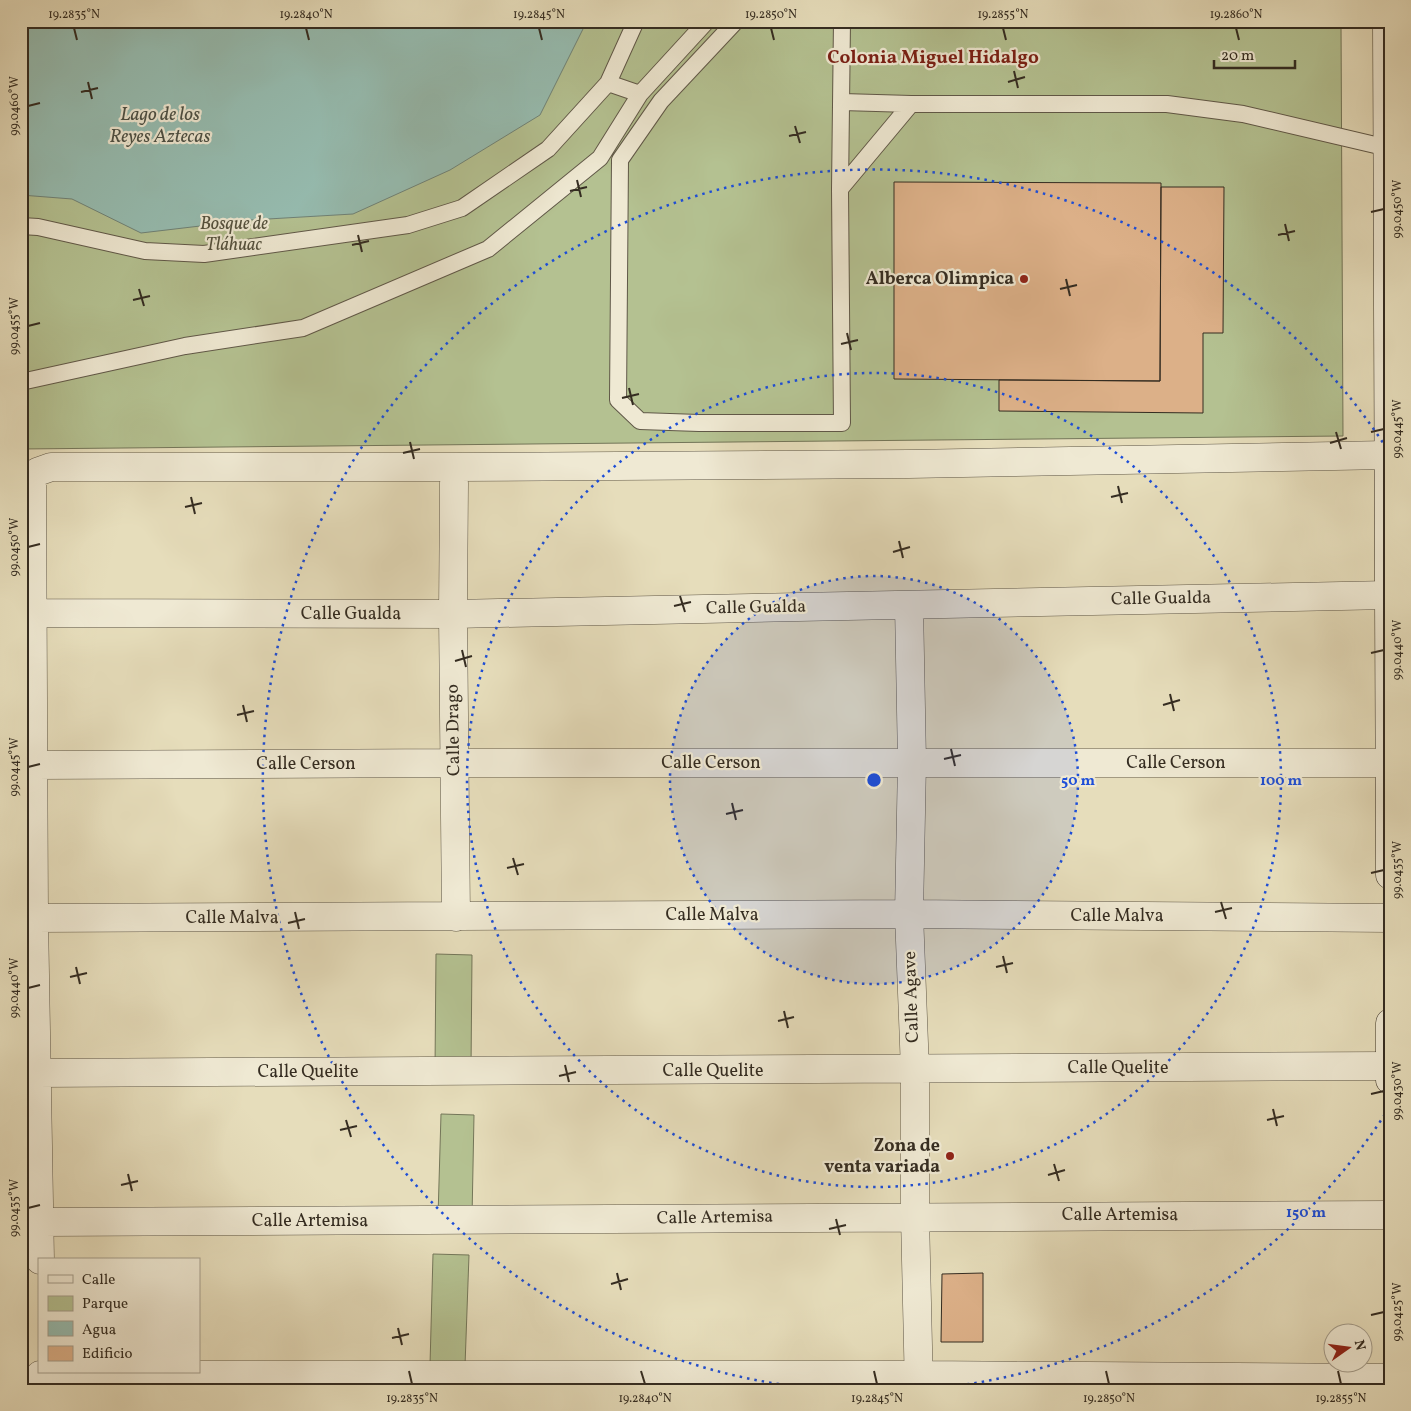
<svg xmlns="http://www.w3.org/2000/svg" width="1411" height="1411" font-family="Vollkorn,serif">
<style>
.green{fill:#b4c191;stroke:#747659}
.water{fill:#96bcb0;stroke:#6f8277}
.building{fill:#dcb088;stroke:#342c21}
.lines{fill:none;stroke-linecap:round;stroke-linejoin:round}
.service-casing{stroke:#605848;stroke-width:18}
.minor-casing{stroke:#605848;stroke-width:29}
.secondary-casing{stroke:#342c21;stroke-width:29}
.service{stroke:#efe9d3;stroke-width:16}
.minor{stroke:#efe9d3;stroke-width:28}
.secondary{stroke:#efe9d3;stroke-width:28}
.ticks{fill:none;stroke:#342c21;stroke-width:2}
.ring{fill:none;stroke:#1d4ed8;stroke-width:2.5;stroke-dasharray:2.5 5}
.poi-dot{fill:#8f2418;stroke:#efe9d3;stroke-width:2}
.labels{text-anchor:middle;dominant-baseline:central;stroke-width:4.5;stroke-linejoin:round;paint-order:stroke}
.park-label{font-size:18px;font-style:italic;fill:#54513d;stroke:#efe9d3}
.poi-label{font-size:18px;font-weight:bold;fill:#342c21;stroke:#efe9d3;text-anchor:end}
.street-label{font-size:18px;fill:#342c21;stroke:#efe9d3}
.neighbourhood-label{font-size:19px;font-weight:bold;fill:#7a1f14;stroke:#efe9d3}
.water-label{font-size:19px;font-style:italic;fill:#4c5045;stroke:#efe9d3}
.centre{fill:#1d4ed8;stroke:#efe9d3;stroke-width:2.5}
.ring-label{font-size:15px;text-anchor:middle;font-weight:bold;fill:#1d4ed8;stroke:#efe9d3;stroke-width:4.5;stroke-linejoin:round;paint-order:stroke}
.neatline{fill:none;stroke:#342c21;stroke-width:2}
.ticks-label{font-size:12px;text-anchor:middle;fill:#342c21}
</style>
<rect width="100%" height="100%" fill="#e6ddbb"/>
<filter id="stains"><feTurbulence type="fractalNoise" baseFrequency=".004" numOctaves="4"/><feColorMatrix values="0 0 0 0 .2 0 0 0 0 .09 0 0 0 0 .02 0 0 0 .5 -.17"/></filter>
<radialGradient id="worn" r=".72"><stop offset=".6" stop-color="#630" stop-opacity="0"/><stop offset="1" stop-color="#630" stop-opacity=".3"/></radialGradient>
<path class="green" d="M 21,21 L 1341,21 L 1343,436 L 21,449 Z
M 436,954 L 472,955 L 471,1070 L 435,1069 Z
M 441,1114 L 474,1115 L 472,1218 L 438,1217 Z
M 433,1254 L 469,1255 L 465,1366 L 430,1365 Z"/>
<path class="water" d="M 21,21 L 587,21 L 540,115 L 450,170 L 353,214 L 251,220 L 141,233 L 72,199 L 21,195 Z"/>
<path class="building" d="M 894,182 L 1161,183 L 1160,381 L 894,379 Z
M 1161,187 L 1224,187 L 1223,333 L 1203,333 L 1203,413 L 999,411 L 999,380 L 1160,381 Z
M 983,1273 L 983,1342 L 941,1342 L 942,1274 Z"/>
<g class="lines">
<defs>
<path id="service" d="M 736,21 L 661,101 L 620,160 L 618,400 L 640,421 L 699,423 L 842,423 L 840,189 L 842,21
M 608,83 L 640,94
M 842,102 L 911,104 L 1167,104 L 1243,114 L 1388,148
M 840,189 L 911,104
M 21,226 L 38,227 L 145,251 L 204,254 L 408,225 L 462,208 L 548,149 L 608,83 L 636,21
M 21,382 L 185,346 L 303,328 L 488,249 L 600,158 L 640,94 L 707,21"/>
<path id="minor" d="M 454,483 L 453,614 L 456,917
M 909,605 L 912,762 L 909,914 L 915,1070 L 915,1216 L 919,1390
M 33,613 L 453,614 L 1389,595
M 34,765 L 455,763 L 1388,763
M 34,918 L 909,914 L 1390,918
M 37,1073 L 1390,1066
M 40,1222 L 1390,1215
M 40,1260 L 34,918 L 32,480 L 37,472 L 51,467 L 456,467 L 909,464 L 1387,455
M 40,1375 L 919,1375 L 1390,1378"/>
<path id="secondary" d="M 1387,21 L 1390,875
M 1390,1023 L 1390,1080"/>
</defs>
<use href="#service" class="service-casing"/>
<use href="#minor" class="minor-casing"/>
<use href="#secondary" class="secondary-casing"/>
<use href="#service" class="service"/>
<use href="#minor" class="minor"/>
<use href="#secondary" class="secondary"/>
</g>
<path class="ticks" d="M 74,28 L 77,40M 306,28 L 309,40M 539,28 L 542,40M 771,28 L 774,40M 1003,28 L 1006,40M 1236,28 L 1239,40M 1014,71 L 1018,88M 88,82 L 92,99M 1008,82 L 1025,77M 81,92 L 98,88M 28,106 L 40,103M 795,126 L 800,143M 789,136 L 806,132M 577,180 L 581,197M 570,191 L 587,187M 1371,212 L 1384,209M 1285,224 L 1289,241M 358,235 L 362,252M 1278,235 L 1295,231M 352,245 L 369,241M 1066,279 L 1070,296M 139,289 L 144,306M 1060,289 L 1077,285M 133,300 L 150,296M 28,326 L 40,323M 847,333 L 851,350M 841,344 L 858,340M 629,388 L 633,405M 622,398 L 639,394M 1336,432 L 1341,449M 1371,432 L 1384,429M 410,442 L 414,459M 1330,443 L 1347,438M 403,453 L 420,449M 1118,486 L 1122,503M 191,497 L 195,514M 1111,497 L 1128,493M 185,507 L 202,503M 899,541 L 903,558M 28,547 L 40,544M 893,552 L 910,547M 680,596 L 685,612M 674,606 L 691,602M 462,650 L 466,667M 1371,653 L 1384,650M 455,661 L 472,656M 1170,694 L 1174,711M 243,705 L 247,722M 1163,705 L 1180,700M 237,715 L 254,711M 951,749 L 955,766M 944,759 L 961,755M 28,767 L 40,764M 732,803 L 736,820M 726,814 L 743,810M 513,858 L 518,875M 507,868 L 524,864M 1371,873 L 1384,870M 1221,902 L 1226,919M 295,912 L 299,929M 1215,912 L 1232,908M 288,923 L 305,919M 1003,956 L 1007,973M 76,967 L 80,984M 996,967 L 1013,963M 70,977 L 87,973M 28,988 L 40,985M 784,1011 L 788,1028M 778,1021 L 794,1017M 565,1065 L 569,1082M 559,1076 L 576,1072M 1371,1094 L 1384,1091M 1273,1109 L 1277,1126M 346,1120 L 351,1137M 1267,1120 L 1284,1116M 340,1130 L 357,1126M 1054,1164 L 1059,1181M 128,1174 L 132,1191M 1048,1175 L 1065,1170M 121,1185 L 138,1181M 28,1208 L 40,1205M 836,1219 L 840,1235M 829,1229 L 846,1225M 617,1273 L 621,1290M 611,1284 L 628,1279M 1371,1315 L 1384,1312M 398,1328 L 402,1345M 392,1338 L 409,1334M 409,1371 L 412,1384M 641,1371 L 645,1384M 874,1371 L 877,1384M 1106,1371 L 1109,1384M 1338,1371 L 1341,1384"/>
<circle cx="874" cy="780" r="204" fill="#1d4ed8" fill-opacity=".12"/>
<g class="ring">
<circle cx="874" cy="780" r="204"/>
<circle cx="874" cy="780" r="407"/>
<path d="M1389 1108A611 611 0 0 1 917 1390M831 1390A611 611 0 1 1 1389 452"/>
</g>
<g class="poi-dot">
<circle cx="1024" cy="279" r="5"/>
<circle cx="950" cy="1156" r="5"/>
</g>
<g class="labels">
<g class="park-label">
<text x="234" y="224">Bosque de<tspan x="234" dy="21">Tláhuac</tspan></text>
</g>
<g class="poi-label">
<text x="1014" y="279">Alberca Olimpica</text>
<text x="940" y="1146">Zona de<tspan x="940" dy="21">venta variada</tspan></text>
</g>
<g class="street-label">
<text transform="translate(1161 599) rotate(-1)">Calle Gualda</text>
<text transform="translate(756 608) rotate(-1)">Calle Gualda</text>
<text x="351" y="614">Calle Gualda</text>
<text transform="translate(454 730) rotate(-91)">Calle Drago</text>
<text x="711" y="763">Calle Cerson</text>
<text x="1176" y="763">Calle Cerson</text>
<text x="306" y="764">Calle Cerson</text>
<text x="712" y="915">Calle Malva</text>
<text x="1117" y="916">Calle Malva</text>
<text x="232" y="918">Calle Malva</text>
<text transform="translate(912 997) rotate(-92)">Calle Agave</text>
<text x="1118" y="1068">Calle Quelite</text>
<text x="713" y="1071">Calle Quelite</text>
<text x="308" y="1072">Calle Quelite</text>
<text x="1120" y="1215">Calle Artemisa</text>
<text transform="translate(715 1218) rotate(-1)">Calle Artemisa</text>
<text x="310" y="1221">Calle Artemisa</text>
</g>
<g class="neighbourhood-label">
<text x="933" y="58">Colonia Miguel Hidalgo</text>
</g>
<g class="water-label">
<text x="160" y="115">Lago de los<tspan x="160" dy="22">Reyes Aztecas</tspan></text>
</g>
</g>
<circle cx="874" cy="780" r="8" class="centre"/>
<g class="ring-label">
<text x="1078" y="785">50 m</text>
<text x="1281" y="785">100 m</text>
<text x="1306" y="1217">150 m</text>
</g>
<rect width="1411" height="1411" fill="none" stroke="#e6ddbb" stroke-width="55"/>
<rect x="38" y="1258" width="162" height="115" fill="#efe9d3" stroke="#a49d8c"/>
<rect x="48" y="1275" width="25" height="8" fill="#efe9d3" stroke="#a49d8c"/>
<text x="82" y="1284" font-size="15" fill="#342c21">Calle</text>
<rect x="48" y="1296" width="25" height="15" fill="#b4c191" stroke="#a49d8c"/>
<text x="82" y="1308" font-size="15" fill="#342c21">Parque</text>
<rect x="48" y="1321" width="25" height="15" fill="#96bcb0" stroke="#a49d8c"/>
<text x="82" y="1334" font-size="15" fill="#342c21">Agua</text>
<rect x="48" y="1346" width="25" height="15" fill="#dcb088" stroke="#a49d8c"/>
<text x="82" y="1358" font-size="15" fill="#342c21">Edificio</text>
<g transform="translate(1348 1348) rotate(76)"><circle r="24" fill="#efe9d3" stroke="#a49d8c"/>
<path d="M0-4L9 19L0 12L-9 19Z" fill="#8f2418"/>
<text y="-8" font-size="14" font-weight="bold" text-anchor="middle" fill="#342c21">N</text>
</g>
<path d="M1214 60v8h81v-8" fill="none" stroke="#342c21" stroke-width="2.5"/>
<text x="1221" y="60" font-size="15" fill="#342c21" stroke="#efe9d3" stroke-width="4" paint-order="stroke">20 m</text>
<rect x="28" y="28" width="1356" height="1356" class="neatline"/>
<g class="ticks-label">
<text x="74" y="18">19.2835°N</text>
<text x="306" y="18">19.2840°N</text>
<text x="539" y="18">19.2845°N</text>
<text x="771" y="18">19.2850°N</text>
<text x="1003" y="18">19.2855°N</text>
<text x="1236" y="18">19.2860°N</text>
<text transform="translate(14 106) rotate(-90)" y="4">99.0460°W</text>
<text transform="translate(1397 209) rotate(-90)" y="4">99.0450°W</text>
<text transform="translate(14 326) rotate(-90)" y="4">99.0455°W</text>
<text transform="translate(1397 429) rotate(-90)" y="4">99.0445°W</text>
<text transform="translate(14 547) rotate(-90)" y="4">99.0450°W</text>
<text transform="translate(1397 650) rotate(-90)" y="4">99.0440°W</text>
<text transform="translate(14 767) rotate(-90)" y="4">99.0445°W</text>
<text transform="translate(1397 870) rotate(-90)" y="4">99.0435°W</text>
<text transform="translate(14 988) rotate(-90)" y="4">99.0440°W</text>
<text transform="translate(1397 1091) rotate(-90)" y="4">99.0430°W</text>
<text transform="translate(14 1208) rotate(-90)" y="4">99.0435°W</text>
<text transform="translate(1397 1312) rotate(-90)" y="4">99.0425°W</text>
<text x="412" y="1402">19.2835°N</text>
<text x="645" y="1402">19.2840°N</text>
<text x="877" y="1402">19.2845°N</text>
<text x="1109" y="1402">19.2850°N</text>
<text x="1341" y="1402">19.2855°N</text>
</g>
<rect width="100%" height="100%" filter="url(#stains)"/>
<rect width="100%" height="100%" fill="url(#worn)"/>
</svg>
